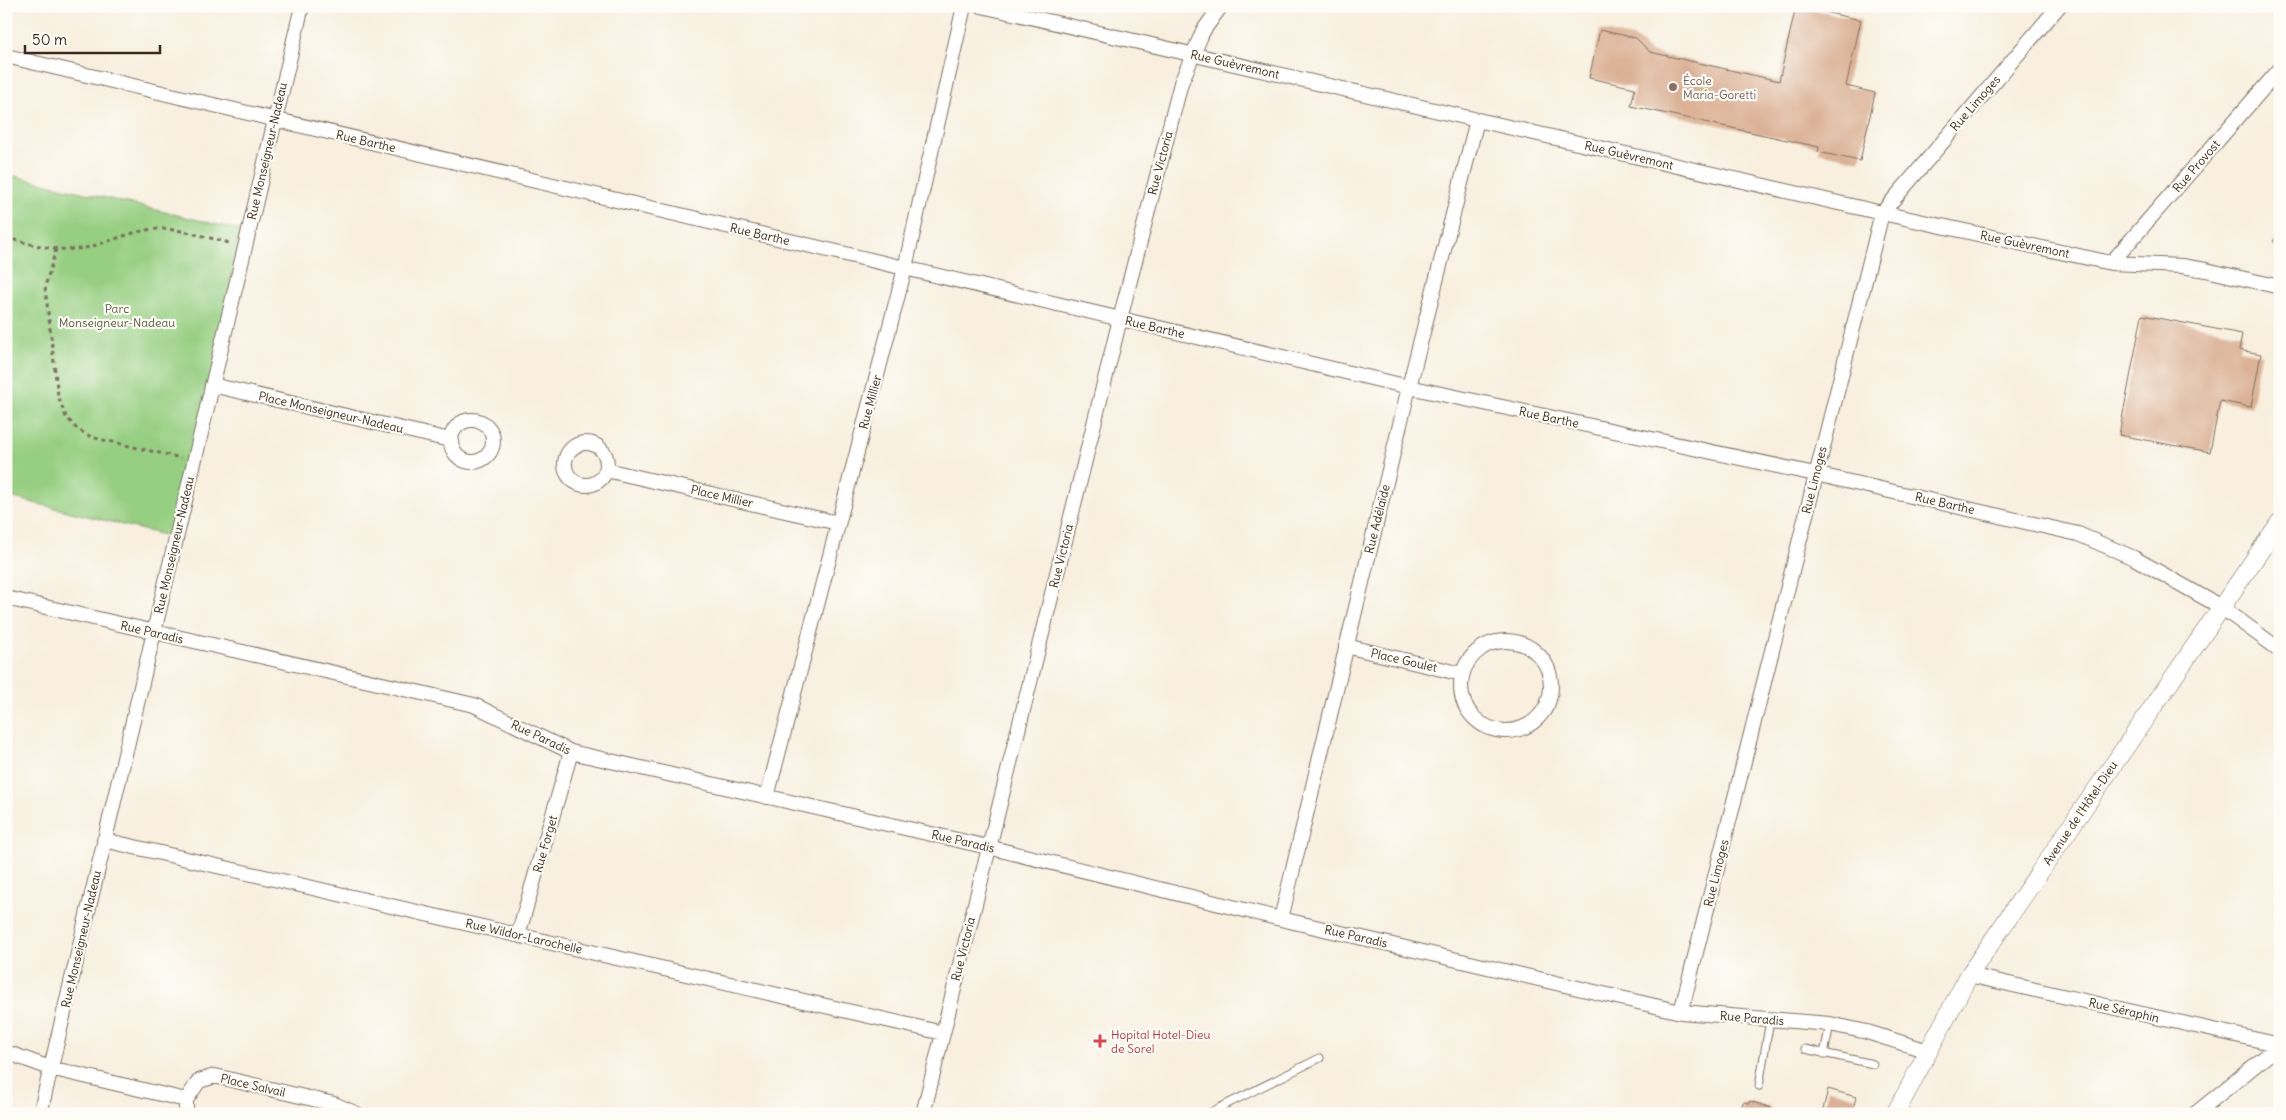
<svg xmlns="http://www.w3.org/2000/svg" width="2286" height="1120" font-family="Delius,sans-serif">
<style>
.green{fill:#97cf82;stroke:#697c50}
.building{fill:#dcb296}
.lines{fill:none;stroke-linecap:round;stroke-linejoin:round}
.service-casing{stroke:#7d6f61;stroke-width:9}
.minor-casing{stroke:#7d6f61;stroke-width:16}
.tertiary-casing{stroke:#7d6f61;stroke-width:19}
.path{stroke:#7d6f61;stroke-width:3;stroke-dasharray:4 4;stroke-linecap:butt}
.service{stroke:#fff;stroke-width:7}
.minor{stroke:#fff;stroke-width:14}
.tertiary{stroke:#fff;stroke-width:18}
.education-dot{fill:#8d6e63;stroke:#fdfcf7;stroke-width:2}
.health-dot{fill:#e0444e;stroke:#fdfcf7;stroke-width:2}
.labels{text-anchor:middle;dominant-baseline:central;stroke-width:4.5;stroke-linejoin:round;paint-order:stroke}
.street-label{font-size:12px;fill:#3b2a1e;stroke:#fdfcf7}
.education-label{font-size:12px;fill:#785e54;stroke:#fdfcf7;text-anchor:start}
.park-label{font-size:12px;fill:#575c3c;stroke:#fdfcf7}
.health-label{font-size:12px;fill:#be3a42;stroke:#fdfcf7;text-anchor:start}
</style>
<rect width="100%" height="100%" fill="#fdfcf7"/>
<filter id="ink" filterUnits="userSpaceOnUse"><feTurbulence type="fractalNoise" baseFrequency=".02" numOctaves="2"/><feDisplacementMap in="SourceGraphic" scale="10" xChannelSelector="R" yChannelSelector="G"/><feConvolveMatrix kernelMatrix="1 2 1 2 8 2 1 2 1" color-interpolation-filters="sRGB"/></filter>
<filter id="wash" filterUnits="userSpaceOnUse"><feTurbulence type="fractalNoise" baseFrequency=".0096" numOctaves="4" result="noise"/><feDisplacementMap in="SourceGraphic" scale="20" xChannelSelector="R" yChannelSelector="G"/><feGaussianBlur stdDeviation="1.12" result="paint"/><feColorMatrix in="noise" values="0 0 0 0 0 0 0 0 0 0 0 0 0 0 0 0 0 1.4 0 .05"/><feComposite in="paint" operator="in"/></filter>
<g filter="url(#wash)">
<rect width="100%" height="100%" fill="#f8efde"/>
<path class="green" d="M 6,174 L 248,232 L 176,538 L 6,496 Z"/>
<g id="blocks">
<path class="building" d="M 1796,6 L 1861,20 L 1846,86 L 1875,93 L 1860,161 L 1818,152 L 1819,147 L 1631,106 L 1635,88 L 1589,78 L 1600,30 L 1636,38 L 1650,52 L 1779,81 Z
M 2280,233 L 2280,247 L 2273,241 Z
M 2142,315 L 2242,334 L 2239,350 L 2261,354 L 2251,407 L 2220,401 L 2210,452 L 2119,435 Z
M 1828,1089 L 1856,1097 L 1852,1114 L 1822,1114 Z
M 1750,1101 L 1771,1108 L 1770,1114 L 1740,1114 L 1743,1102 L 1749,1103 Z"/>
</g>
</g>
<g filter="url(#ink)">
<use href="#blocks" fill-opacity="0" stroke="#7d6f61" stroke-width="1"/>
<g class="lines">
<defs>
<path id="service" d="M 1805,1049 L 1873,1064
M 1824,1054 L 1830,1024
M 1759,1086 L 1770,1020
M 1207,1114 L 1320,1058"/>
<path id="minor" d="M 982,6 L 1882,213 L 2111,263 L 2182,266 L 2206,270 L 2280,287
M 6,56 L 1409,387 L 1815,474 L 2078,534 L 2134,558 L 2221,607 L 2280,650
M 2111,263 L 2280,69
M 212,385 L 450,440
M451 441a21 21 0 1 1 42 0a21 21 0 1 1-42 0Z
M565 464a21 21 0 1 1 42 0a21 21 0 1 1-42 0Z
M 606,470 L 838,523
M 6,598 L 474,705 L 571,752 L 988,847 L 1281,919 L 1681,1012 L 1830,1024 L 1867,1032 L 1928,1051
M1461 686a45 45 0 1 1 90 0a45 45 0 1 1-90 0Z
M 1346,646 L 1462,674
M 767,797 L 905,268 L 964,6
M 104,840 L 943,1033
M 1281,919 L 1409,387 L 1477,120
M 518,935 L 571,752
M 1969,975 L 2280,1045
M 1681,1012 L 1882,213 L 2059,6
M 6,1052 L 50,1068 L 186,1100
M 40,1114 L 302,6
M 186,1114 L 186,1100 L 199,1081 L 215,1076 L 334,1104 L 357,1114
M 923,1114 L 1120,319 L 1181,83 L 1203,31 L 1221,6
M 2195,1114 L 2280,1045"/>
<path id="tertiary" d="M 1895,1114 L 1969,975 L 2280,522"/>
</defs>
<use href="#service" class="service-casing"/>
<use href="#minor" class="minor-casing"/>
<use href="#tertiary" class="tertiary-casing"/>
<path class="path" d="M 6,238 C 32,244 62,254 89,247 C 114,241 137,228 163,229 C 186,230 208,238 230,243
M 56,249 L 45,287 L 58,396 L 66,417 L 77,429 L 91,437 L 181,458
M 1853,1111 L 1863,1114"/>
<use href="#service" class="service"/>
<use href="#minor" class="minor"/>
<use href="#tertiary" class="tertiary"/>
</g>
</g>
<circle class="education-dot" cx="1673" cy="87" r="5"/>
<path class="health-dot" d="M1097.5 1033.5h5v5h5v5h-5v5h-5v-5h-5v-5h5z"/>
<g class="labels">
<g class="street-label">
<text transform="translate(1235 64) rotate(13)">Rue Guèvremont</text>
<text transform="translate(1975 103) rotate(-49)">Rue Limoges</text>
<text transform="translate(366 141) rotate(13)">Rue Barthe</text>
<text transform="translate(267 151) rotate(-77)">Rue Monseigneur-Nadeau</text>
<text transform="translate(1629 155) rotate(13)">Rue Guèvremont</text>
<text transform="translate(1160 163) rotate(-75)">Rue Victoria</text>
<text transform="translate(2196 166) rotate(-49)">Rue Provost</text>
<text transform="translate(760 234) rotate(13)">Rue Barthe</text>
<text transform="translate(2025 244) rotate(12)">Rue Guèvremont</text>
<text transform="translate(1155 327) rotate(13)">Rue Barthe</text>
<text transform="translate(870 402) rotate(-75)">Rue Millier</text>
<text transform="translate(331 412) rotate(13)">Place Monseigneur-Nadeau</text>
<text transform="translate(1549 417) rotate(12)">Rue Barthe</text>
<text transform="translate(1814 480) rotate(-76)">Rue Limoges</text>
<text transform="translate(722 496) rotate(13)">Place Millier</text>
<text transform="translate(1945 503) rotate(13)">Rue Barthe</text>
<text transform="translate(1377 519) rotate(-76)">Rue Adélaïde</text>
<text transform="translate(174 545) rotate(-77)">Rue Monseigneur-Nadeau</text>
<text transform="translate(1061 556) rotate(-76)">Rue Victoria</text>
<text transform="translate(152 632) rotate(13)">Rue Paradis</text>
<text transform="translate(1404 660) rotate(13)">Place Goulet</text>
<text transform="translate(541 737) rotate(25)">Rue Paradis</text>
<text transform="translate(2080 813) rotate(-56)">Avenue de l'Hôtel-Dieu</text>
<text transform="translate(963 841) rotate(13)">Rue Paradis</text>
<text transform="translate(545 844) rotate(-74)">Rue Forget</text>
<text transform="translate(1716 873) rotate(-76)">Rue Limoges</text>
<text transform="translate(524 936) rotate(13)">Rue Wildor-Larochelle</text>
<text transform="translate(1356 936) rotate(13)">Rue Paradis</text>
<text transform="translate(81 939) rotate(-77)">Rue Monseigneur-Nadeau</text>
<text transform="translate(963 949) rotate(-76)">Rue Victoria</text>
<text transform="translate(2124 1010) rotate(13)">Rue Séraphin</text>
<text transform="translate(1752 1018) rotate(5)">Rue Paradis</text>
<text transform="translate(253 1085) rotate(13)">Place Salvail</text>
</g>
<g class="education-label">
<text x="1683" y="80">École<tspan x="1683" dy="14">Maria-Goretti</tspan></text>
</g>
<g class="park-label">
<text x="117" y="308">Parc<tspan x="117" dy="14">Monseigneur-Nadeau</tspan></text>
</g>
<g class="health-label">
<text x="1111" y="1034">Hopital Hotel-Dieu<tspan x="1111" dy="14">de Sorel</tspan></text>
</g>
</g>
<rect width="2286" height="1120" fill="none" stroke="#fdfcf7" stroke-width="25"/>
<path d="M25 45v8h135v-8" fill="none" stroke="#3b2a1e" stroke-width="2.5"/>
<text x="32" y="45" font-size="15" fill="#3b2a1e" stroke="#fdfcf7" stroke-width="4" paint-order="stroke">50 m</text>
</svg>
